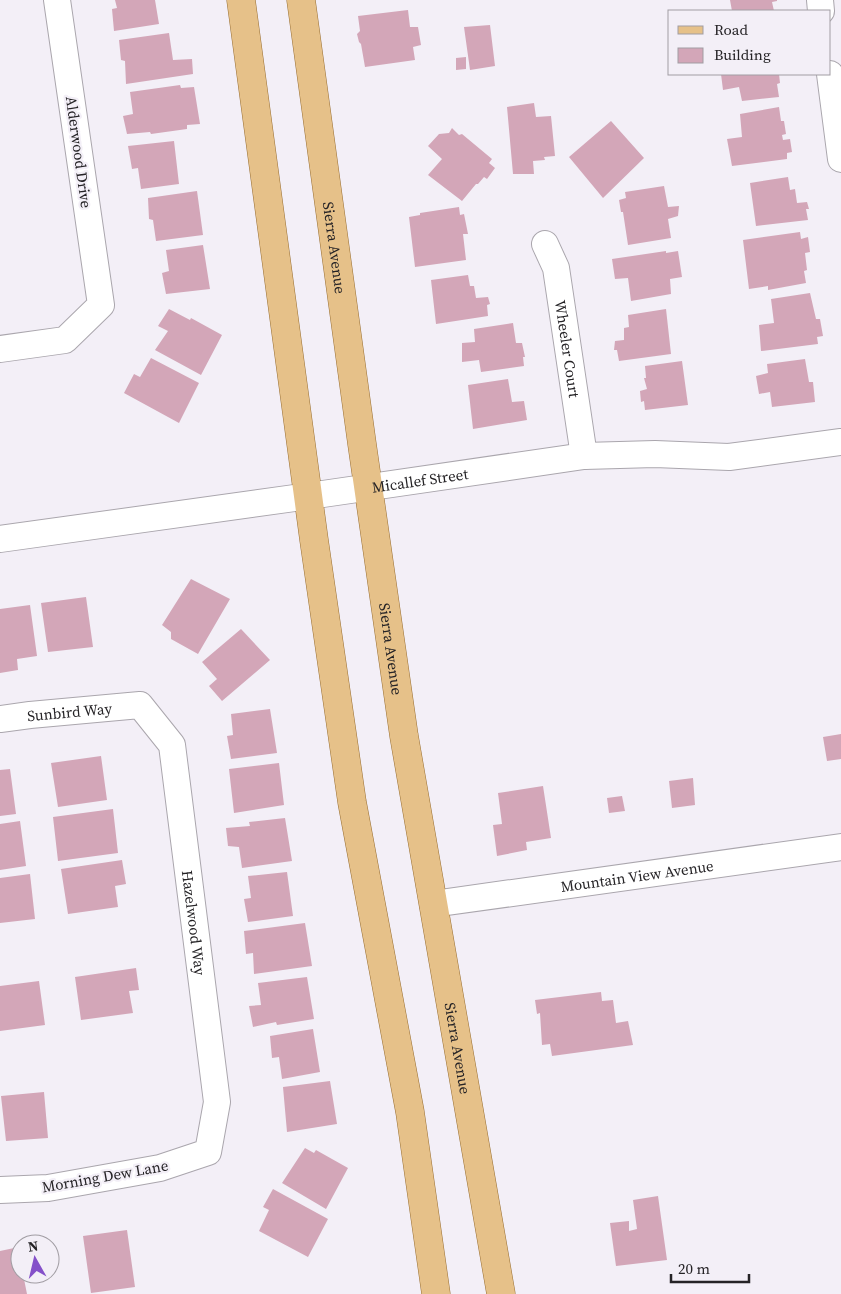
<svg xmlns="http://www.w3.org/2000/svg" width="841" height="1294" font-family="'Source Serif 4',serif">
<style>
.building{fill:#d3a6b8}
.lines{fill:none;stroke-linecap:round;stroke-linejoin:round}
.street-casing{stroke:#aaa6ad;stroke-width:28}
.primary-casing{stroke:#986f34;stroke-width:29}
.street{stroke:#fff;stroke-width:26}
.primary{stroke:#e6c189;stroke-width:28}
.labels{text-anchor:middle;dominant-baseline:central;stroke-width:4.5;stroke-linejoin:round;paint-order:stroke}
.street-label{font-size:15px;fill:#252326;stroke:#f3eff7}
</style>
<rect width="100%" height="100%" fill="#f3eff7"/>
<path class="building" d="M 115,0 L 155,0 L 159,24 L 114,31 L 112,9 L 117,8 Z
M 730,0 L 777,0 L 777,1 L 772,2 L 774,11 L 732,11 Z
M 408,10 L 410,27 L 418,27 L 421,45 L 413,47 L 415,60 L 365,67 L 361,44 L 359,42 L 357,34 L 360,31 L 358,16 Z
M 490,25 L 495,66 L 470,70 L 464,27 Z
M 169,33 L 173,60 L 192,59 L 193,74 L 126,84 L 125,61 L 121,60 L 119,40 Z
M 466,57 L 466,69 L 456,70 L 456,58 Z
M 721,74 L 779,74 L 780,83 L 777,84 L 779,97 L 742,101 L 739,87 L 723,90 Z
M 180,85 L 181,88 L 194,87 L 200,124 L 187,125 L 187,129 L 151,134 L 150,132 L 127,134 L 123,116 L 133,114 L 130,92 Z
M 534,103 L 536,117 L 551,116 L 555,156 L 544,157 L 545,160 L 533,161 L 534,174 L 513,174 L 507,107 Z
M 779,107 L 781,121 L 784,121 L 786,134 L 782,135 L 783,140 L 790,139 L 792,152 L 787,153 L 787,159 L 732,166 L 727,139 L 742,137 L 740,114 Z
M 611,121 L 644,158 L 603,198 L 569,157 Z
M 452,128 L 459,135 L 462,134 L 492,159 L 489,163 L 495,168 L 487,179 L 484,177 L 478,184 L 476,184 L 462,201 L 428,175 L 442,159 L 428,146 L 439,134 L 449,133 Z
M 174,141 L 179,184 L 141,189 L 138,168 L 132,169 L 128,146 Z
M 788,177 L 790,190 L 795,189 L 797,203 L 807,202 L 809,209 L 806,209 L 808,220 L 756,226 L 750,183 Z
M 664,186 L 668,207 L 679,206 L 678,216 L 668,219 L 671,238 L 628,245 L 623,212 L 621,212 L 619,200 L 626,198 L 625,192 Z
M 197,191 L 203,235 L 156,241 L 153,220 L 149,219 L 148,198 Z
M 459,207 L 460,215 L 464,214 L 468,234 L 463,234 L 466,260 L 415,267 L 409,217 L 420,215 L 420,213 Z
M 800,232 L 801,239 L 808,237 L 810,252 L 805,253 L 807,270 L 804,271 L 806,283 L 768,290 L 768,286 L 749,289 L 743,240 Z
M 203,245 L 210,289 L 166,294 L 162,273 L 169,271 L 166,250 Z
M 666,251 L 666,253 L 678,251 L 682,277 L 670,279 L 671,294 L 631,301 L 628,278 L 615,279 L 612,259 Z
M 468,275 L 470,286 L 474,286 L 476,298 L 488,297 L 490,304 L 487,305 L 488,316 L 436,324 L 431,280 Z
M 810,293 L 816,319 L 820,319 L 823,336 L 817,337 L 818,344 L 761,351 L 759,325 L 774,323 L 771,299 Z
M 169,309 L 190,320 L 191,318 L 222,335 L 201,375 L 155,350 L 168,331 L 158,326 Z
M 666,309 L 671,354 L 619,361 L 617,350 L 614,350 L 615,341 L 624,340 L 624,328 L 629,327 L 628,315 Z
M 513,323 L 516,343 L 522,343 L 525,357 L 523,357 L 524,366 L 481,372 L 479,360 L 462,362 L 462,343 L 475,342 L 474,329 Z
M 151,358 L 199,383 L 179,423 L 124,393 L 134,374 L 140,377 Z
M 805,359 L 809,382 L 813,382 L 815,402 L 772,407 L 770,392 L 759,394 L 756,376 L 768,373 L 767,364 Z
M 682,361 L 688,405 L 645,410 L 644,401 L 641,402 L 640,391 L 647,389 L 644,378 L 646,378 L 645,366 Z
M 508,379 L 512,402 L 524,401 L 527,420 L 473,429 L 468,385 Z
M 191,579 L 230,599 L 198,654 L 171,639 L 171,632 L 162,625 Z
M 86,597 L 93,647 L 48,652 L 41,603 Z
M 30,605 L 37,656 L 17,659 L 18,670 L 0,673 L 0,609 Z
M 241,629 L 270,660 L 222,701 L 209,686 L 217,679 L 202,662 Z
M 270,709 L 277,753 L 231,759 L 227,736 L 233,735 L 231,714 Z
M 841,734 L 841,759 L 827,761 L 823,737 Z
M 101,756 L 107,800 L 58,807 L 51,763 Z
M 279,763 L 284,805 L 234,813 L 229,769 Z
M 10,769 L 16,814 L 0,816 L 0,770 Z
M 693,778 L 695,805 L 672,808 L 669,781 Z
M 543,786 L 551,838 L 526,842 L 527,850 L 497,856 L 493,825 L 502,824 L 498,793 Z
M 622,796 L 625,811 L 609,813 L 607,798 Z
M 113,809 L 118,853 L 58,861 L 53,817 Z
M 285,818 L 292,861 L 242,868 L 239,847 L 228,846 L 226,828 L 250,826 L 249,822 Z
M 20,821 L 26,866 L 0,870 L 0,824 Z
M 122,860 L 126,884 L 115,886 L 118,907 L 68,914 L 61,869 Z
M 287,872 L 293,916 L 248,922 L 244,899 L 251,898 L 248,876 Z
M 30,874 L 35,919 L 0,923 L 0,878 Z
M 305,923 L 312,966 L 254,974 L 253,953 L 246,954 L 244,931 Z
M 136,968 L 139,990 L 129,991 L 133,1013 L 81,1020 L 75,977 Z
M 307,977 L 314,1019 L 277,1025 L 276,1022 L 253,1027 L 249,1006 L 261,1005 L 258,983 Z
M 39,981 L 45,1025 L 0,1031 L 0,986 Z
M 601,992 L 602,1001 L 613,1000 L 616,1023 L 628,1021 L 633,1045 L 552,1056 L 550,1044 L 542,1045 L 540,1013 L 537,1014 L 535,1000 Z
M 313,1029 L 320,1072 L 282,1079 L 279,1057 L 272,1058 L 270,1036 Z
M 330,1081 L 337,1124 L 287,1132 L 283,1087 Z
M 44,1092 L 48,1138 L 6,1141 L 1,1096 Z
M 305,1148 L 314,1153 L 316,1150 L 348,1168 L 326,1209 L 282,1183 Z
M 273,1189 L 328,1219 L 308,1257 L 259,1231 L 269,1210 L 263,1207 Z
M 658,1196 L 667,1260 L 616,1266 L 610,1223 L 629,1221 L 629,1231 L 637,1229 L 633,1200 Z
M 127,1230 L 135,1287 L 91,1293 L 83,1236 Z
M 19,1247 L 20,1274 L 23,1274 L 27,1294 L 0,1294 L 0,1251 Z"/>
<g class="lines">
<defs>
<g id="street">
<path d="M 820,0 L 821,11"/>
<path d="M 830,74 L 841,159"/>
<path id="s1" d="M 545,244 L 556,268 L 584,456"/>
<path d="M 0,349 L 65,340 L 101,305 L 57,0"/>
<path id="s2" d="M 0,539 L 309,496 L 584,456 L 655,454 L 729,457 L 841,442"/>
<path id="s3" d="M 0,719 L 30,715 L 140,705 L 172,745 L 217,1102 L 208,1152 L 160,1168 L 48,1188 L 0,1190"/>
<path id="s4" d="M 433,904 L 841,847"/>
</g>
<g id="primary">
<path d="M 241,0 L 314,540 L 352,802 L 410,1112 L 436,1294"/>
<path id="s5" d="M 301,0 L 362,444 L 404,736 L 501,1294"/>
</g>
</defs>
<use href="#street" class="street-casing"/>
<use href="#primary" class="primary-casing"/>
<use href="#street" class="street"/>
<use href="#primary" class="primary"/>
</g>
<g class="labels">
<g class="street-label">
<text transform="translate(79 152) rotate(82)">Alderwood Drive</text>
<text stroke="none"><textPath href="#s5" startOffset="250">Sierra Avenue</textPath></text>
<text stroke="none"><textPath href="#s1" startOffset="108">Wheeler Court</textPath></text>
<text stroke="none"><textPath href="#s2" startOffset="424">Micallef Street</textPath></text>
<text stroke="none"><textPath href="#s5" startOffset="655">Sierra Avenue</textPath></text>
<text stroke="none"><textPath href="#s3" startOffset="70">Sunbird Way</textPath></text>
<text stroke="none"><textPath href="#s4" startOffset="206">Mountain View Avenue</textPath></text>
<text stroke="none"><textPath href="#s3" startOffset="371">Hazelwood Way</textPath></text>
<text stroke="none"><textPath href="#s5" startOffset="1060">Sierra Avenue</textPath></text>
<text transform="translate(105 1176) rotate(-10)">Morning Dew Lane</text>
</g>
</g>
<rect x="668" y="10" width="162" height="65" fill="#f3eff7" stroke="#a19da3"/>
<rect x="678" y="26" width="25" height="8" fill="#e6c189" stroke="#a19da3"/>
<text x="714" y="35" font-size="15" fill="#252326">Road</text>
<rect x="678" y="48" width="25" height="15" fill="#d3a6b8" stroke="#a19da3"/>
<text x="714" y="60" font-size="15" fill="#252326">Building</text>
<g transform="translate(35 1259) rotate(352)"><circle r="24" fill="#f3eff7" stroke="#a19da3"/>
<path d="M0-4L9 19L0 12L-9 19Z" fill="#8450c9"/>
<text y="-8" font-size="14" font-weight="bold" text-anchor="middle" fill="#252326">N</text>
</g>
<path d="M671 1274v8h78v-8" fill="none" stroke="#252326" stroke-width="2.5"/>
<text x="678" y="1274" font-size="15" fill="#252326" stroke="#f3eff7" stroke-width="4" paint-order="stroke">20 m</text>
</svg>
